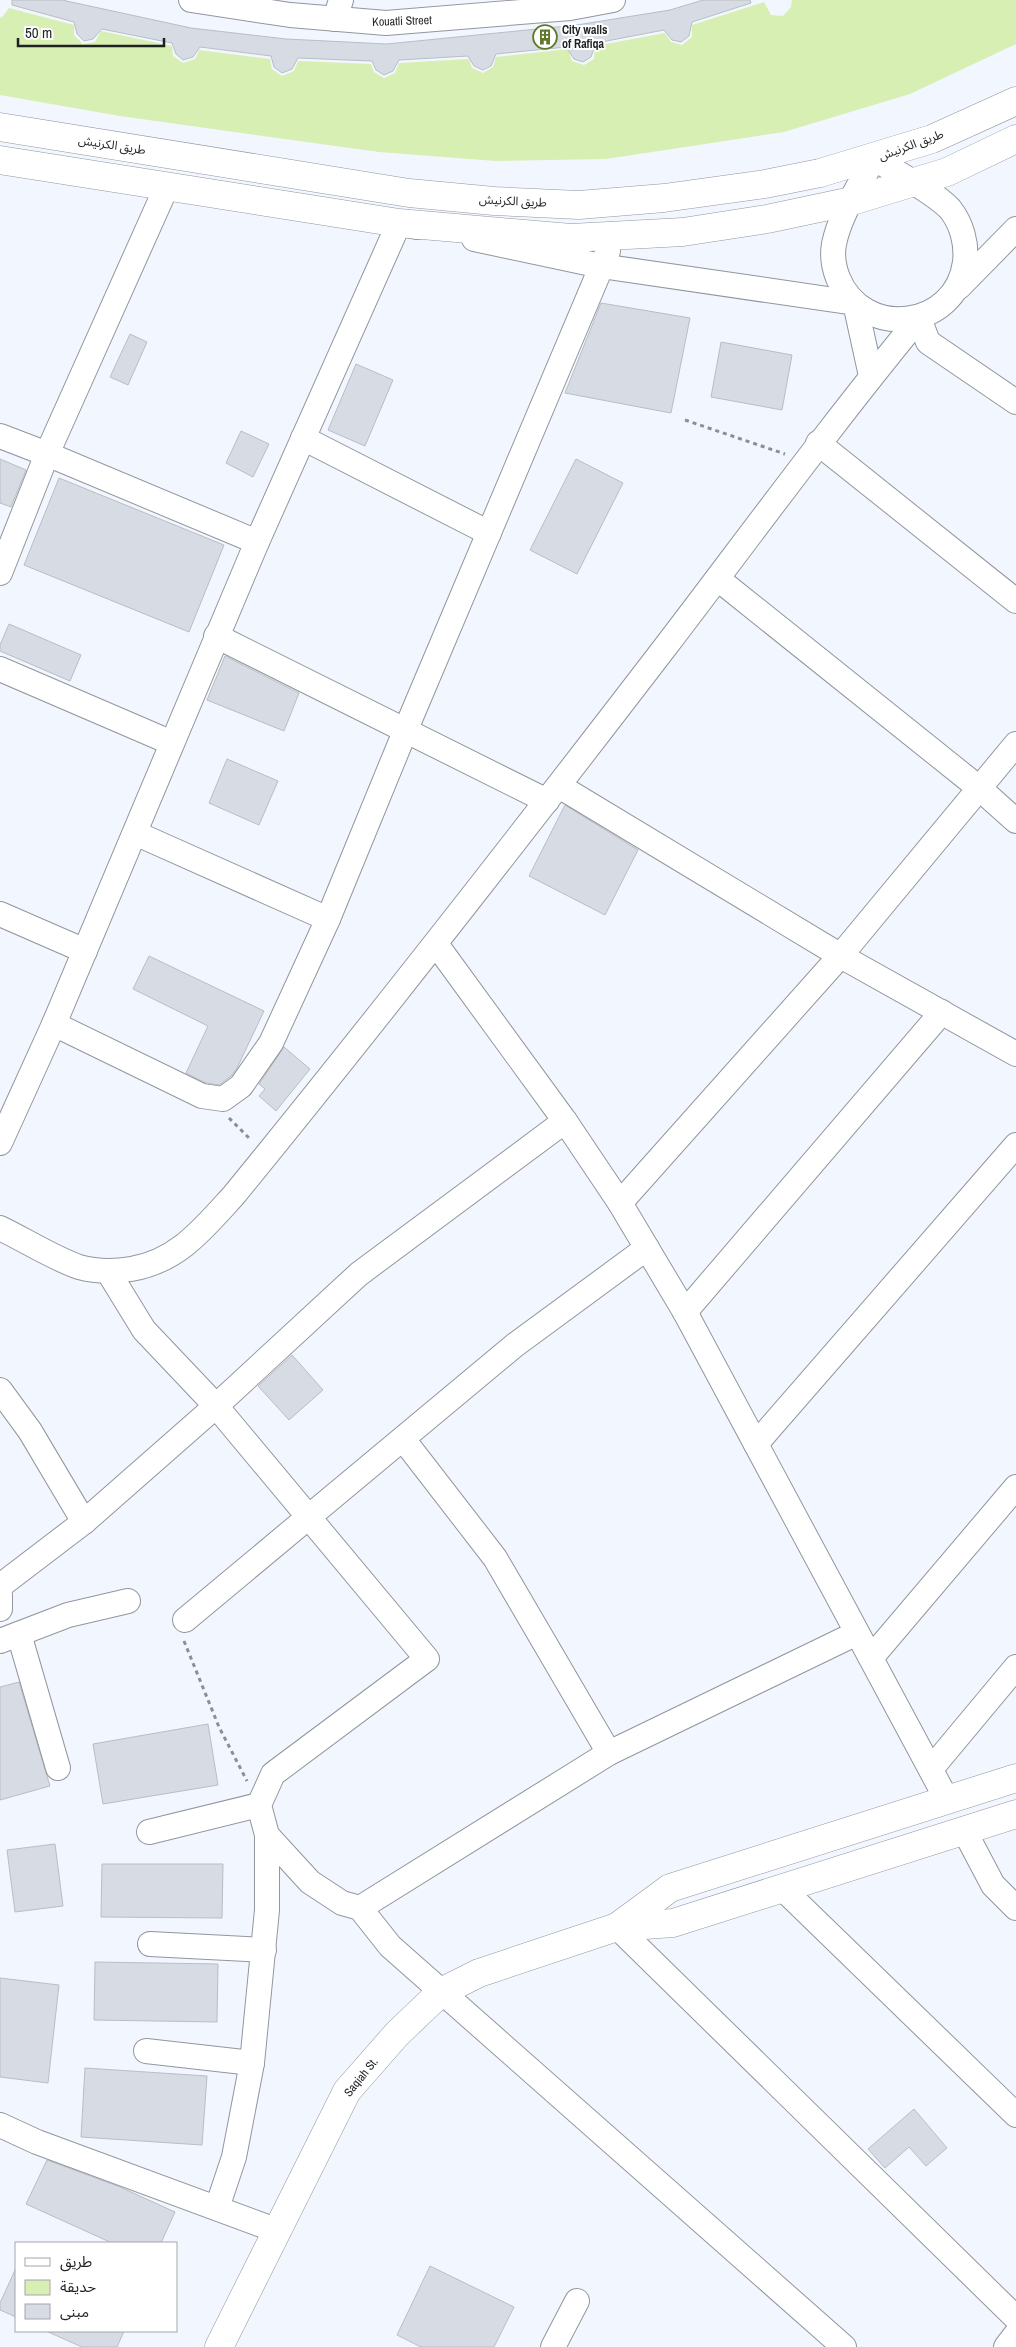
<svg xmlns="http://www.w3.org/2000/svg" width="1016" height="2347" font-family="'Archivo Narrow','Noto Sans Arabic',sans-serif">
  <rect width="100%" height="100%" fill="#f2f6fe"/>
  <!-- green -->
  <path fill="#d7efb2" d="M792,0H1016V44L910,94L784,132L606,159L496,161L379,152L120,116L0,95V18L3,16L9,8L74,25V35L83,44L95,42L101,31L172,46L173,56L183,63L195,59L199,50L270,59L272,69L282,76L294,71L298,61L371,64L374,72L384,78L395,73L399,63L469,59L472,68L483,73L493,67L496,57L568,49L572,61L584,65L594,59L595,46L665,33L671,42L682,45L692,37V25L764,2L771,15L783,16L791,7Z"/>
  <!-- building -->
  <g fill="#d7dbe3" stroke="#b9bdc4">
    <path d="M12,0H62L191,28L286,39L387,44L577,25L670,10L703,0H750L751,3L692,22L689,36L681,42L672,40L664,30L596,43L591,57L583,62L574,59L566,47L496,54L491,66L483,70L474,66L468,56L399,60L393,71L384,75L376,70L372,61L298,58L292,69L282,73L274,67L271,56L200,47L193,57L183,60L176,54L172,43L102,29L93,39L84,41L77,34L74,22L12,5Z"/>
    <path d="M601,303L690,318L671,413L565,393Z"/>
    <path d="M130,334L147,342L128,385L110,377Z"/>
    <path d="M721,342L792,355L782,410L711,397Z"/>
    <path d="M356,364L393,380L365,446L328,430Z"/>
    <path d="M241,431L269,444L253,477L226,463Z"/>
    <path d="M0,459L26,470L11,507L0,503Z"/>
    <path d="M576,459L623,483L577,574L530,550Z"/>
    <path d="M59,478L224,545L189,632L24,565Z"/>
    <path d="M9,624L81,655L70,681L0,651V645Z"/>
    <path d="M225,656L299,693L284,731L207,700Z"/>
    <path d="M227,759L278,781L259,825L209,803Z"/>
    <path d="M565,805L638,850L605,915L529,876Z"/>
    <path d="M149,956L264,1011L237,1068L231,1076L219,1085L206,1083L186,1073L208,1026L133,989Z"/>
    <path d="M284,1047L310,1069L276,1111L259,1096L265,1089L259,1084Z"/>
    <path d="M292,1355L323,1390L289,1420L258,1386Z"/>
    <path d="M19,1682L50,1786L0,1800V1687Z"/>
    <path d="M208,1724L218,1785L103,1804L93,1744Z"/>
    <path d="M55,1844L63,1906L15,1912L7,1850Z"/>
    <path d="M102,1864H223L222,1918L101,1917Z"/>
    <path d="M95,1962L218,1964L217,2022L94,2020Z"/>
    <path d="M0,1978L59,1985L48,2083L0,2077Z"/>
    <path d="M85,2068L207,2076L202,2145L81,2137Z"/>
    <path d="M914,2109L947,2148L926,2166L909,2147L885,2168L868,2149Z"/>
    <path d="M47,2160L120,2187L175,2212L161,2243H112L26,2204Z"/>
    <path d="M430,2266L514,2307L494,2347H421L397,2335Z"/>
    <path d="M16,2268V2317L0,2310V2303Z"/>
    <path d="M46,2331H124L117,2347H82Z"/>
  </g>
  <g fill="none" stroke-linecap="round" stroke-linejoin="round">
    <!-- minor casing -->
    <g stroke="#92969d" stroke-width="26">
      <g id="minor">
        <path d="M191,0L290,15L386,23L570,8L613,0"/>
        <path d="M335,19L341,0"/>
        <path d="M874,158C896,173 933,191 950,209C962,224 967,244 965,262C956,330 863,340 838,278C834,268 832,255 834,244C840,214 860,185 874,158Z"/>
        <path d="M474,239L601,266L855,303L871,376"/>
        <path d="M959,287L1016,229"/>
        <path d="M919,318L928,342L1016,402"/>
        <path d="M0,436L47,454L257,542"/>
        <path d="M303,438L489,533"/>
        <path d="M818,443L1016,601"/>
        <path d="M0,573L47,454L166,188"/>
        <path d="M718,579L979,788L1016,821"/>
        <path d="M216,636L547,801"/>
        <path d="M0,669L172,743"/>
        <path d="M559,786L846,959L1016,1054"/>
        <path d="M135,833L328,919L406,729L608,251"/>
        <path d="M0,914L85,951"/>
        <path d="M436,944L565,1121L620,1203L685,1312L947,1800"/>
        <path d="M54,1024L202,1096L223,1099L241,1086L271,1043L328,919"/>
        <path d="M0,1143L54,1024L257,542L399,223L417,227"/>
        <path d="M620,1203L841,955L1016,744"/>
        <path d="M0,1228C25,1240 53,1258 79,1267C97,1272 113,1272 131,1269C178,1261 203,1229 234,1195C381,1015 524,831 666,646C750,536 831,425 919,318"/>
        <path d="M109,1273L144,1330L216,1406L427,1659L273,1774L259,1805L267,1835L310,1882L342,1903L360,1908L390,1946L844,2347"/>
        <path d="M685,1312L942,1012"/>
        <path d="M0,1390L30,1431L84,1522"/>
        <path d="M403,1439L495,1558L609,1753"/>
        <path d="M756,1444L1016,1145"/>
        <path d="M0,1586L84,1522L216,1406L359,1274L565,1121"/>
        <path d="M0,1595V1609"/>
        <path d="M185,1620L515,1345L647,1248"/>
        <path d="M19,1634L58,1768"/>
        <path d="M0,1641L68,1615L128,1601"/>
        <path d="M871,1658L1016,1487"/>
        <path d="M931,1769L1016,1667"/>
        <path d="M964,1830L993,1885L1016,1908"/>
        <path d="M149,1832L259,1805"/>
        <path d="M782,1888L1016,2115"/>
        <path d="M360,1908L609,1753L857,1633"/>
        <path d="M617,1927L1016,2318"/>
        <path d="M150,1944L264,1950"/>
        <path d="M146,2051L252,2063"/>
        <path d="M0,2125L37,2142L278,2231"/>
        <path d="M217,2208L234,2157L252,2063L267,1910V1835"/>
        <path d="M553,2347L577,2301"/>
        <path d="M1006,2347L1016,2334"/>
      </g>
    </g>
    <!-- major casing -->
    <g stroke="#92969d" stroke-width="29">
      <g id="major">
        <path d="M0,127L409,193L494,201L579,205L664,198L765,184L820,173L932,139L1016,101"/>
        <path d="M0,160L399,223L571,238L683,232L767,219L852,201L947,172L1016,139"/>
        <path d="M617,1927L670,1888L1016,1778"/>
        <path d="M219,2347L347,2091L397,2034L441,1992L479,1973L617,1927L673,1923L1016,1814"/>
      </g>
    </g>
    <!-- path -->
    <g stroke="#8b8e94" stroke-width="3" stroke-dasharray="4 4" stroke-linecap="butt">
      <path d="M685,420L785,454"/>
      <path d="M229,1118L251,1140"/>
      <path d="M184,1641L219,1727L247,1781"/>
    </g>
    <!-- minor -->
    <use href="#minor" stroke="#fff" stroke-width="24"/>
    <!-- major -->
    <use href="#major" stroke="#fff" stroke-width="28"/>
  </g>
  <!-- icons -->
  <defs>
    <g id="building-ring" transform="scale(1.25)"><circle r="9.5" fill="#fff" stroke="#5f782b" stroke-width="1.5"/><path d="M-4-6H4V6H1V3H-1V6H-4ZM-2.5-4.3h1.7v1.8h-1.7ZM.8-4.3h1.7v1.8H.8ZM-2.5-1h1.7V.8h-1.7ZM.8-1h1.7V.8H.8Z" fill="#5f782b"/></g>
  </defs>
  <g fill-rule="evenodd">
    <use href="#building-ring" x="545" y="37"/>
  </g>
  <g text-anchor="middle" stroke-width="4" stroke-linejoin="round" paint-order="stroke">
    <!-- street labels -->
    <g font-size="12" fill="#1f2124" stroke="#fff">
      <text transform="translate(402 21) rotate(-2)" y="4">Kouatli Street</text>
      <text transform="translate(112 145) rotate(9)" y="4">طريق الكرنيش</text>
      <text transform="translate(911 145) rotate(-20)" y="4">طريق الكرنيش</text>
      <text transform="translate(513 201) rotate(3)" y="4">طريق الكرنيش</text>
      <text transform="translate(361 2077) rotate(-51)" y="4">Saqiah St.</text>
    </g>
    <!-- poi labels -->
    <g font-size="12" font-weight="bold" fill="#1f2124" stroke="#fff" text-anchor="start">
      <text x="562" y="34">City walls<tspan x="562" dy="14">of Rafiqa</tspan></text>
    </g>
  </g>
  <!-- legend -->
  <rect x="15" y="2242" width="162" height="90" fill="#ffffff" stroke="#a5a6a7"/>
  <rect x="25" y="2258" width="25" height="8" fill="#ffffff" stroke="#a5a6a7"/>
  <text x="60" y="2267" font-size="15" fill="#1f2124">طريق</text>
  <rect x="25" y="2280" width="25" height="15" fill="#d7efb2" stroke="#a5a6a7"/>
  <text x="60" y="2292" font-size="15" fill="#1f2124">حديقة</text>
  <rect x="25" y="2304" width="25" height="15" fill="#d7dbe3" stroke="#a5a6a7"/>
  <text x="60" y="2317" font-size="15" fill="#1f2124">مبنى</text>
  <!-- scale -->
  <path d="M18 38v8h146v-8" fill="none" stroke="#1f2124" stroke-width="2.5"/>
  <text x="25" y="38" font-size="15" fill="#1f2124" stroke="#ffffff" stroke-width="4" paint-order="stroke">50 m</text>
</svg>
